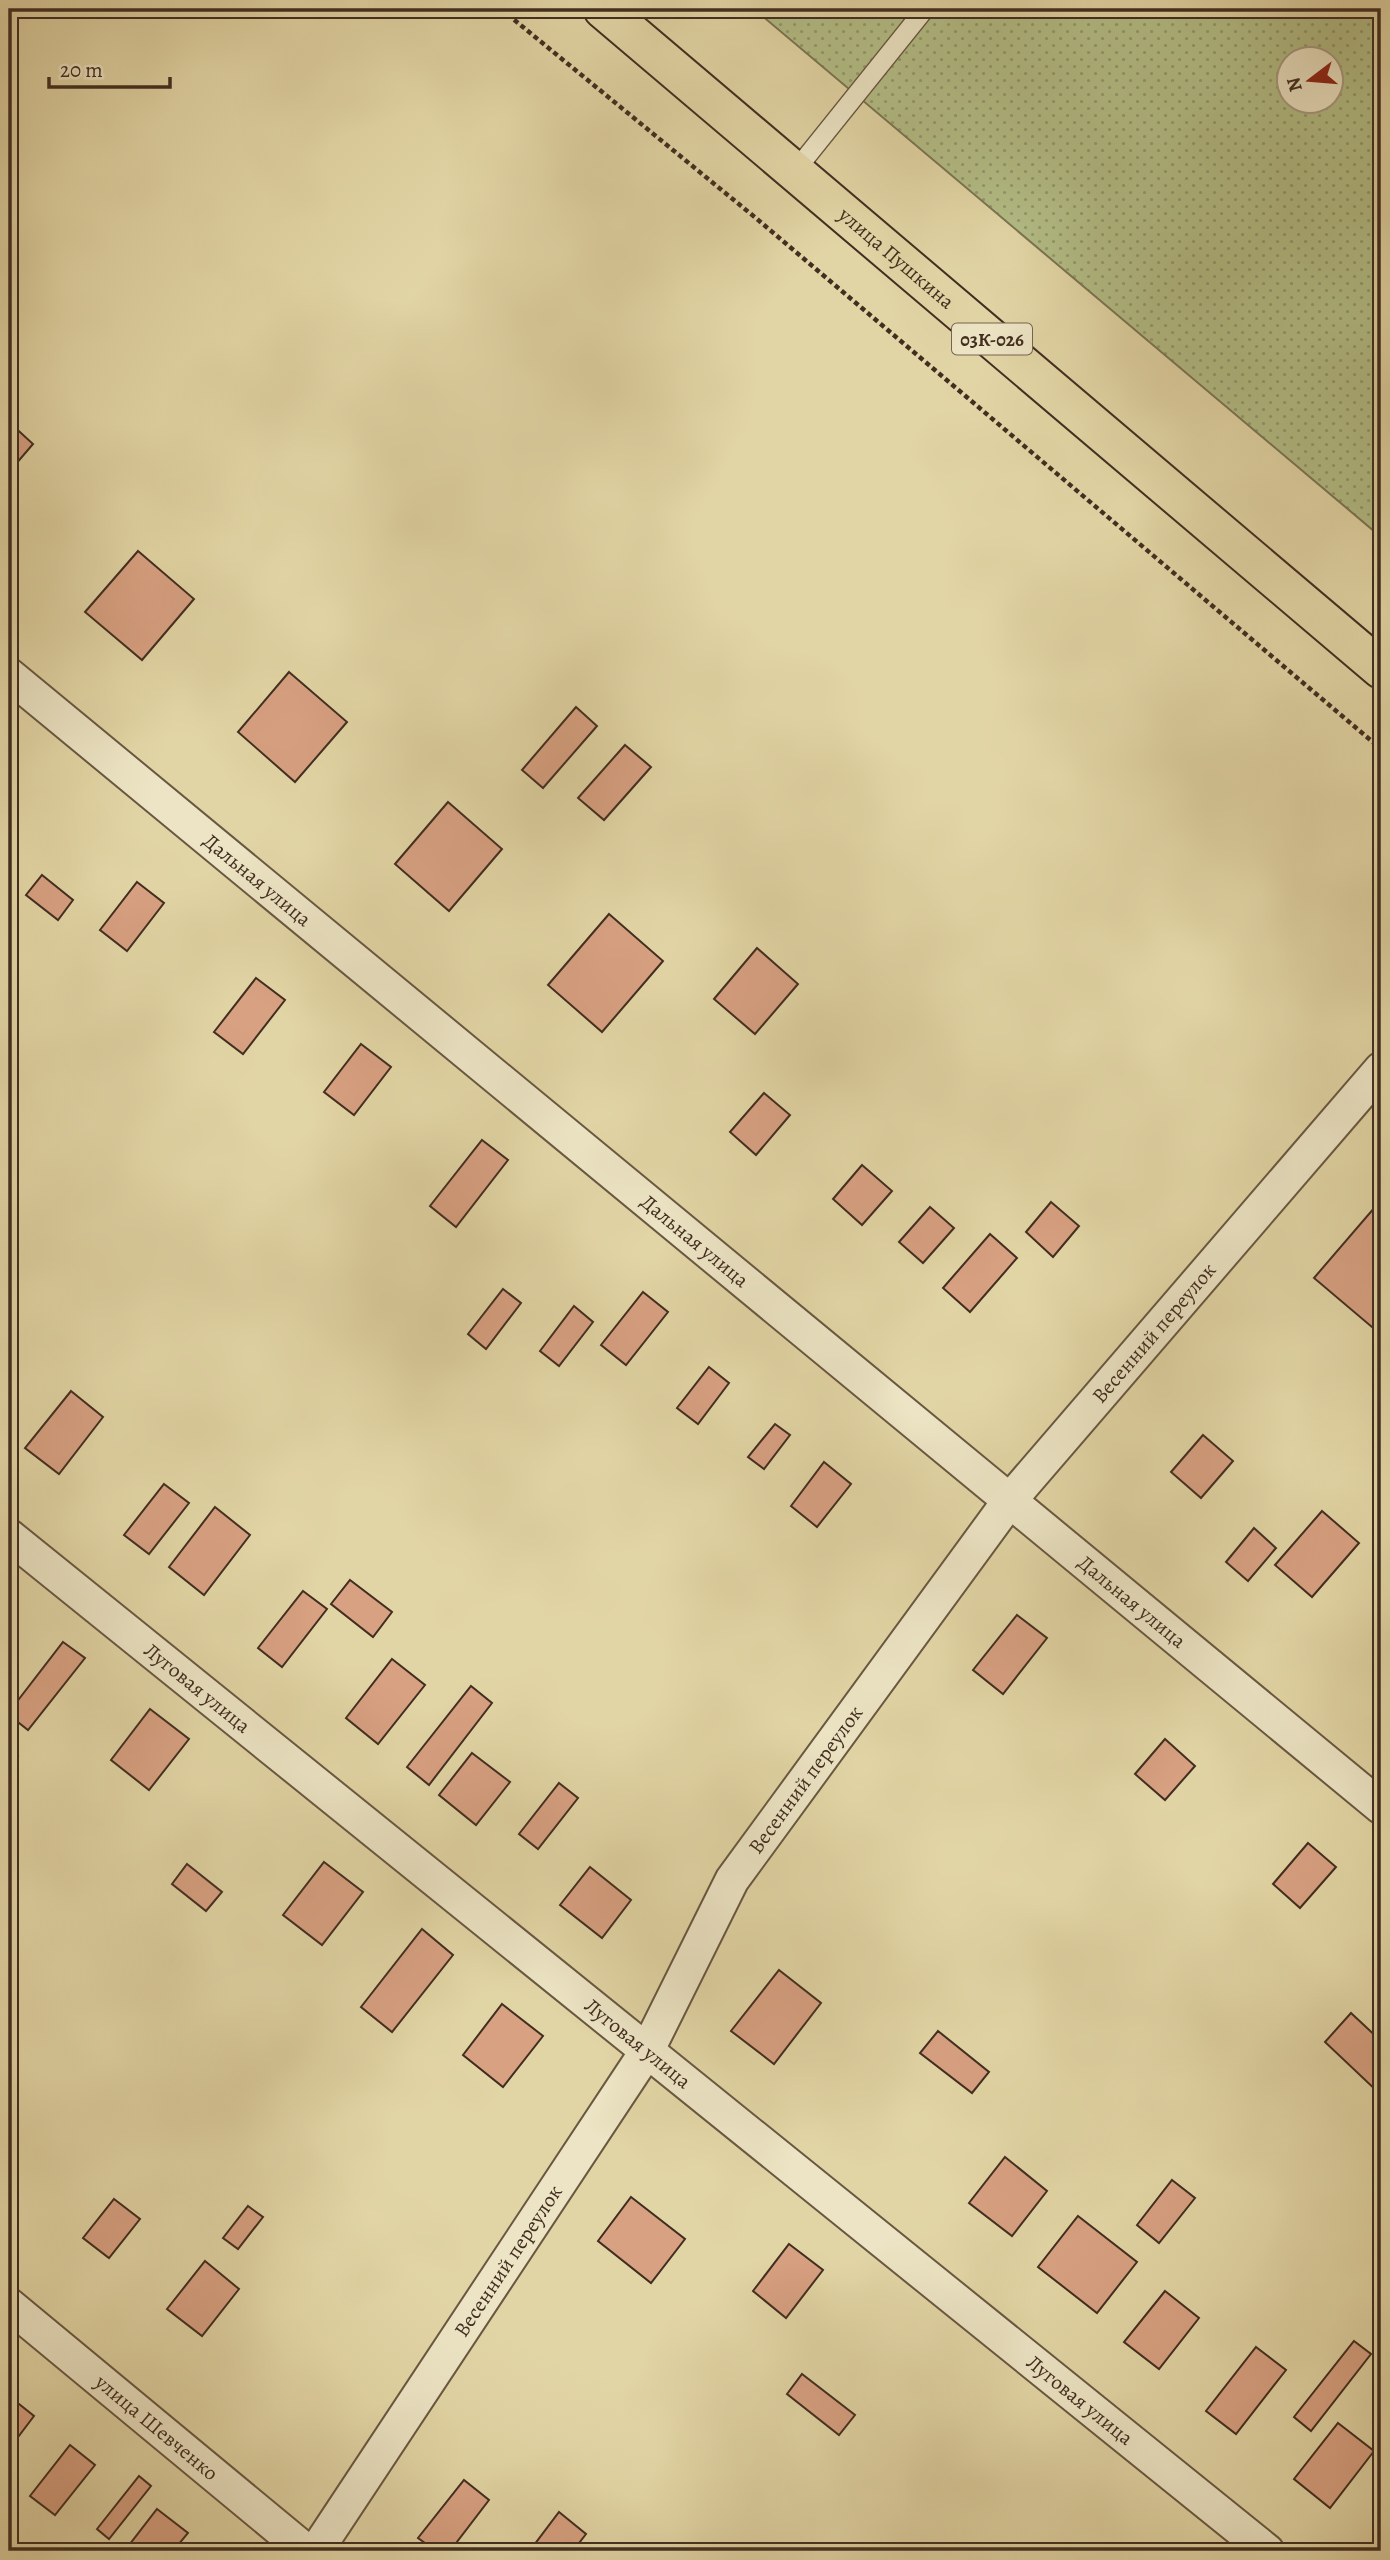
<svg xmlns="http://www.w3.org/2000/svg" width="1390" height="2560" font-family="Alegreya,serif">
  <defs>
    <pattern id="grass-dots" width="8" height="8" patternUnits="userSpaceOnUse" patternTransform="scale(1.75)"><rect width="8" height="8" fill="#b3bd86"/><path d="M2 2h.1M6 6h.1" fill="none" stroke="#939a6d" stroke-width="1.8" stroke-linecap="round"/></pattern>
  </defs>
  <rect width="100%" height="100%" fill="#e2d5a5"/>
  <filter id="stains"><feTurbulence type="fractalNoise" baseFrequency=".00286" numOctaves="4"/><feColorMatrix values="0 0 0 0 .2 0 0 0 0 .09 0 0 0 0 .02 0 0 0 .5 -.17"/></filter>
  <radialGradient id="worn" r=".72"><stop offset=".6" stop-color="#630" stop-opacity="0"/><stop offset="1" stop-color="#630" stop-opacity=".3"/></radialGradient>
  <!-- grass -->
  <path fill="url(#grass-dots)" stroke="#7a7653" stroke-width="2" fill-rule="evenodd" d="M754,9H1381V537ZM1288,60H1330V102H1288Z"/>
  <!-- building -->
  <g fill="#d8a182" stroke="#412e20" stroke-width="2">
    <path d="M9,422L33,444L9,472Z"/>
    <path d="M138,551L194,599L142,660L85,612Z"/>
    <path d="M289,672L347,722L295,782L238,732Z"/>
    <path d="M576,707L597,726L543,788L522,770Z"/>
    <path d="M625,745L651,767L604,820L578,798Z"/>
    <path d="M448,802L502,849L449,911L395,864Z"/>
    <path d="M42,875L73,900L58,920L26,895Z"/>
    <path d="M137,882L164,903L127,951L100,930Z"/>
    <path d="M609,914L663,961L602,1032L548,985Z"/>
    <path d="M757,948L798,984L755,1034L714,999Z"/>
    <path d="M256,978L285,1000L243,1054L214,1032Z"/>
    <path d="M361,1044L391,1067L354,1115L324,1092Z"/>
    <path d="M764,1093L790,1115L756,1155L730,1132Z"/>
    <path d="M482,1140L508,1160L456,1227L430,1206Z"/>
    <path d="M862,1165L892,1191L862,1225L833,1199Z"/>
    <path d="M1381,1200V1331L1379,1333L1314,1278Z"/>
    <path d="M1051,1202L1079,1226L1053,1257L1026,1232Z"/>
    <path d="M930,1207L954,1228L923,1263L899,1242Z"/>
    <path d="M990,1234L1017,1258L970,1312L943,1288Z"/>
    <path d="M503,1289L521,1303L486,1349L468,1334Z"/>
    <path d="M643,1292L668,1312L626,1365L601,1345Z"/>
    <path d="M574,1306L593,1322L559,1366L540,1351Z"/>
    <path d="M709,1367L729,1383L698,1424L677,1408Z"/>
    <path d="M71,1391L103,1417L59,1474L25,1448Z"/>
    <path d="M775,1424L790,1435L764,1469L748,1457Z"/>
    <path d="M1203,1435L1233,1461L1201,1498L1171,1472Z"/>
    <path d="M824,1462L851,1484L817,1527L791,1506Z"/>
    <path d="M164,1484L189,1503L149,1554L124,1535Z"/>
    <path d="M215,1507L250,1535L204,1595L169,1567Z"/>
    <path d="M1322,1511L1359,1543L1312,1597L1275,1565Z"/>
    <path d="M1254,1528L1276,1548L1248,1581L1226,1562Z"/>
    <path d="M350,1580L392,1612L373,1637L331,1604Z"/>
    <path d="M303,1591L327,1609L282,1667L258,1648Z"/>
    <path d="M1017,1615L1047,1638L1003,1694L973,1670Z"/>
    <path d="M63,1642L85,1658L28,1730L9,1715V1712Z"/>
    <path d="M392,1659L425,1685L378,1744L346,1718Z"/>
    <path d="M471,1686L492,1703L429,1785L407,1767Z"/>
    <path d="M150,1709L189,1739L149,1790L111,1760Z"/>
    <path d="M1165,1739L1195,1766L1165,1800L1135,1774Z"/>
    <path d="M9,1749L18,1756L9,1767Z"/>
    <path d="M472,1753L510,1782L476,1825L439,1795Z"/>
    <path d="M559,1783L578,1798L538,1849L519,1834Z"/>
    <path d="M1308,1843L1336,1867L1300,1908L1273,1884Z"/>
    <path d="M324,1862L363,1892L322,1945L283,1915Z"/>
    <path d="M187,1864L222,1892L206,1911L172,1884Z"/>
    <path d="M590,1867L631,1900L602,1938L560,1905Z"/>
    <path d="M422,1929L453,1955L392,2032L361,2007Z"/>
    <path d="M779,1970L821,2003L774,2064L731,2031Z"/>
    <path d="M502,2004L543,2036L503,2087L463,2055Z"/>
    <path d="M1351,2013L1381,2041V2095L1325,2042Z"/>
    <path d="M938,2031L989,2072L972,2093L920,2053Z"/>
    <path d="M9,2119L17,2125L9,2135Z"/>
    <path d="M1005,2157L1047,2191L1012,2236L969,2203Z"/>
    <path d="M1172,2180L1195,2198L1159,2243L1137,2225Z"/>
    <path d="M631,2197L685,2239L651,2283L598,2241Z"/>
    <path d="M114,2199L140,2219L109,2258L83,2238Z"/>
    <path d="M248,2206L263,2217L238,2249L223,2238Z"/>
    <path d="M1078,2216L1137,2262L1097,2313L1038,2267Z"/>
    <path d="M789,2244L823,2270L786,2318L753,2291Z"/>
    <path d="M205,2261L239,2289L202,2336L167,2309Z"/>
    <path d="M1165,2291L1199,2318L1159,2369L1124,2342Z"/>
    <path d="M1354,2341L1371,2354L1311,2431L1294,2417Z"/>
    <path d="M1256,2347L1286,2370L1236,2434L1206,2411Z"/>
    <path d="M802,2374L855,2415L839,2435L787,2394Z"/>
    <path d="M9,2396L34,2416L9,2449Z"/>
    <path d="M1338,2423L1374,2451L1330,2508L1294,2479Z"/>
    <path d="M70,2445L95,2465L55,2515L30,2496Z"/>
    <path d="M139,2476L151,2486L109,2539L97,2529Z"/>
    <path d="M464,2480L489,2500L450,2551H436L418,2538Z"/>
    <path d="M157,2509L188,2533L173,2551H128L126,2549Z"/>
    <path d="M559,2512L586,2534L573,2551H534L531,2549Z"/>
  </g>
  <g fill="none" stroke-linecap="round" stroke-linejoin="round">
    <!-- service casing -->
    <g stroke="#695841" stroke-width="21">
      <path id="service" d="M795,171L925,9"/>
    </g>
    <!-- minor casing -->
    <g stroke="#695841" stroke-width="37">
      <g id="minor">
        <path id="s1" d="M9,675L1381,1807"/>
        <path id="s2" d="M9,1536L1267,2551"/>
        <path id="s3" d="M9,2305L306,2551"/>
        <path id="s4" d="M316,2551L647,2051L732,1880L1010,1500L1381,1069"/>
      </g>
    </g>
    <!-- primary casing -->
    <g stroke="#412e20" stroke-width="42">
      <g id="primary">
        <path id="s5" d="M603,9L1381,669"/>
      </g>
    </g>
    <!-- path -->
    <path stroke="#412e20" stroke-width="4.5" stroke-dasharray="5 3.5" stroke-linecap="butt" d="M501,9L757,219L1381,749"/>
    <!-- service -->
    <use href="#service" stroke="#ece4c4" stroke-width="18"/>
    <!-- minor -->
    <use href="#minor" stroke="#ece4c4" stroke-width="33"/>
    <!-- primary -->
    <use href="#primary" stroke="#e2d5a5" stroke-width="38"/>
  </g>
  <g text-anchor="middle" stroke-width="5" stroke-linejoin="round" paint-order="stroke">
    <!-- shield labels -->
    <rect fill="#ece4c4" stroke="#746551" stroke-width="2" x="952" y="323.5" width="80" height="31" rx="5"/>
    <g font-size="19" font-weight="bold" fill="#412e20">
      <text x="992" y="346">03К-026</text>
    </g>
    <!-- street labels -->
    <g font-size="21" fill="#412e20" stroke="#ece4c4">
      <text dy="7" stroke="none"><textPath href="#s5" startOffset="385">улица Пушкина</textPath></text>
      <text dy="7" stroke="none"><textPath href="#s1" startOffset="322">Дальная улица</textPath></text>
      <text dy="7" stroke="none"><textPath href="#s1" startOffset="889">Дальная улица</textPath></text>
      <text dy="7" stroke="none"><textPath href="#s4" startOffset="1482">Весенний переулок</textPath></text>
      <text dy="7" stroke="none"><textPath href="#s1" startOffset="1456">Дальная улица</textPath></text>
      <text dy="7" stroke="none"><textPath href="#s2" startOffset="242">Луговая улица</textPath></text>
      <text dy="7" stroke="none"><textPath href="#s4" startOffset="915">Весенний переулок</textPath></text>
      <text dy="7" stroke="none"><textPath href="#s2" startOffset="808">Луговая улица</textPath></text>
      <text dy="7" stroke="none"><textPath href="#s4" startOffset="348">Весенний переулок</textPath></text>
      <text dy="7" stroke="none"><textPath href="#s2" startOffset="1376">Луговая улица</textPath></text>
      <text dy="7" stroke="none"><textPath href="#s3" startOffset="192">улица Шевченко</textPath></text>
    </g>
  </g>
  <!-- margin -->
  <rect width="1390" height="2560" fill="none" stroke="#e2d5a5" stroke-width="35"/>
  <rect x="10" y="10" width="1369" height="2539" fill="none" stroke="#412e20" stroke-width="3.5"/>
  <rect x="18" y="18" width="1355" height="2525" fill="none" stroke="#412e20" stroke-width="2"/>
  <!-- north arrow -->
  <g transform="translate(1310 80) rotate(254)"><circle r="33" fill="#ece4c4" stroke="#a89b82" stroke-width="2"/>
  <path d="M0-5L12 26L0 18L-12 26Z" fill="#8f2418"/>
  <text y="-10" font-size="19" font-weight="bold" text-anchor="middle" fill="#412e20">N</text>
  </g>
  <!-- scale -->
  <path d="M49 77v10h121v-10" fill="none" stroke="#412e20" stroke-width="3.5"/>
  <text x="60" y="77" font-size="21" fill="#412e20" stroke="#ece4c4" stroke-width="5" paint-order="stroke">20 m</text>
  <rect width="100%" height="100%" filter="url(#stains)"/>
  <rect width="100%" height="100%" fill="url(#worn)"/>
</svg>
